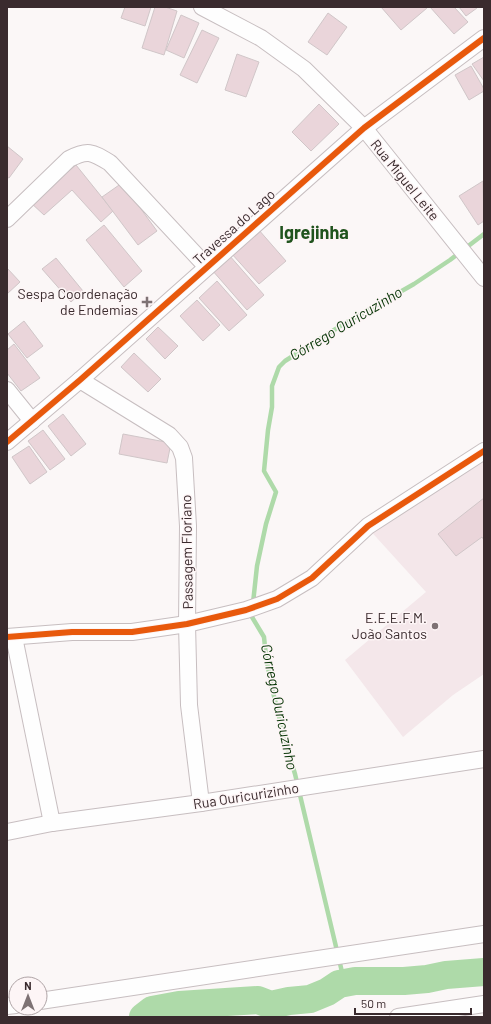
<svg xmlns="http://www.w3.org/2000/svg" width="491" height="1024" font-family="Barlow,sans-serif">
  <rect width="100%" height="100%" fill="#fbf7f7"/>
  <!-- built -->
  <path fill="#f4e7ea" d="M484,452V674L453,695L403,737L345,660L426,592L367,527Z"/>
  <g fill="none" stroke-linecap="round" stroke-linejoin="round">
    <!-- stream -->
    <g stroke="#aedaa9" stroke-width="4.5">
      <path d="M253,603L257,566L266,524L276,492L264,471L268,430L272,407V386L279,367L285,361L342,325L414,284L450,260L484,234"/>
      <path d="M253,611L252,617L264,637L266,657L272,688L284,737L295,774L342,972L339,984"/>
    </g>
    <!-- river -->
    <path stroke="#aedaa9" stroke-width="28" d="M143,1017L152,1010L179,1005L258,1000L271,1005L289,1001L310,999L327,992L339,984L355,981H404L427,979L446,975L484,972"/>
  </g>
  <!-- building -->
  <g fill="#ead5da" stroke="#d0c6c8">
    <path d="M125,7H151L145,26L121,18Z"/>
    <path d="M155,7H165L177,11L164,55L142,48Z"/>
    <path d="M381,7H426L427,8L401,30Z"/>
    <path d="M430,7H454L468,22L454,34Z"/>
    <path d="M459,7H476L477,8L466,16Z"/>
    <path d="M328,13L347,27L327,55L308,42Z"/>
    <path d="M181,15L199,23L184,58L166,50Z"/>
    <path d="M202,30L219,38L197,83L180,75Z"/>
    <path d="M237,54L259,62L246,97L225,90Z"/>
    <path d="M484,57V81L472,64Z"/>
    <path d="M471,66L484,89V91L469,100L455,75Z"/>
    <path d="M319,104L339,124L311,151L292,132Z"/>
    <path d="M7,146L23,159L9,178L7,177Z"/>
    <path d="M76,165L113,211L101,222L72,190L44,215L30,202Z"/>
    <path d="M483,181L484,221L478,225L459,196Z"/>
    <path d="M122,183L157,231L138,245L102,197Z"/>
    <path d="M104,225L142,271L124,287L86,240Z"/>
    <path d="M258,229L286,261L259,284L231,253Z"/>
    <path d="M229,255L264,295L247,310L212,270Z"/>
    <path d="M56,258L83,291L71,302L42,269Z"/>
    <path d="M7,268L20,282L7,294Z"/>
    <path d="M217,281L247,315L229,331L199,298Z"/>
    <path d="M197,300L220,325L203,341L180,316Z"/>
    <path d="M24,321L43,346L27,358L8,334Z"/>
    <path d="M158,327L178,346L165,359L146,339Z"/>
    <path d="M14,344L40,378L21,391L7,373V350Z"/>
    <path d="M134,353L161,379L148,392L121,367Z"/>
    <path d="M63,414L86,444L71,456L48,426Z"/>
    <path d="M43,430L65,459L50,470L28,441Z"/>
    <path d="M123,434L171,443L167,463L119,454Z"/>
    <path d="M29,446L47,472L30,484L12,457Z"/>
    <path d="M484,498V540L482,537L456,556L438,534Z"/>
  </g>
  <g fill="none" stroke-linecap="round" stroke-linejoin="round">
    <!-- minor casing -->
    <g stroke="#c7bec0" stroke-width="18">
      <g id="minor">
        <path d="M202,7L261,38L304,69L364,128L484,278"/>
        <path d="M7,219L69,159C88,149 92,152 110,163L207,267"/>
        <path d="M80,380L169,435L180,447L184,458L188,526L187,624L189,705L201,803"/>
        <path d="M7,390L32,421"/>
        <path d="M7,442L80,380L364,128L484,38"/>
        <path d="M7,637L72,632H132L187,624L246,610L277,599L312,578L368,526L484,451"/>
        <path d="M14,637L52,823"/>
        <path d="M7,832L52,823L201,803L484,759"/>
        <path d="M40,1001L484,934"/>
        <path d="M7,1006L16,1005"/>
        <path d="M398,1017L484,1004"/>
      </g>
    </g>
    <!-- minor -->
    <use href="#minor" stroke="#fefefe" stroke-width="16"/>
    <!-- cycleway casing -->
    <g stroke="#fdf5f6" stroke-width="8">
      <g id="cycleway">
        <path d="M7,442L80,380L364,128L484,38"/>
        <path d="M7,637L72,632H132L187,624L246,610L277,599L312,578L368,526L484,451"/>
      </g>
    </g>
    <!-- cycleway -->
    <use href="#cycleway" stroke="#e8590c" stroke-width="6"/>
  </g>
  <!-- markers -->
  <g fill="#7e7274" stroke="#fdf5f6" stroke-width="1.5">
    <path d="M145 296h4v4h4v4h-4v4h-4v-4h-4v-4h4z"/>
    <circle cx="435" cy="626" r="4"/>
  </g>
  <g text-anchor="middle" stroke-width="3" stroke-linejoin="round" paint-order="stroke">
    <!-- street labels -->
    <g font-size="14" fill="#3a2b2e" stroke="#fdf5f6">
      <text transform="translate(405 180) rotate(51)" y="5">Rua Miguel Leite</text>
      <text transform="translate(234 227) rotate(-42)" y="5">Travessa do Lago</text>
      <text transform="translate(187 552) rotate(-91)" y="5">Passagem Floriano</text>
      <text transform="translate(246 796) rotate(-9)" y="5">Rua Ouricurizinho</text>
    </g>
    <!-- poi labels -->
    <g font-size="14" fill="#3a2b2e" stroke="#fdf5f6" text-anchor="end">
      <text x="138" y="299">Sespa Coordenação<tspan x="138" dy="16">de Endemias</tspan></text>
      <text x="427" y="623">E.E.E.F.M.<tspan x="427" dy="16">João Santos</tspan></text>
    </g>
    <!-- water labels -->
    <g font-size="15" font-style="italic" fill="#083607" stroke="#fdf5f6">
      <text transform="translate(346 324) rotate(-31)" y="5">Córrego Ouricuzinho</text>
      <text transform="translate(279 707) rotate(78)" y="5">Córrego Ouricuzinho</text>
    </g>
    <!-- district labels -->
    <g font-size="18" font-weight="bold" fill="#1f531d" stroke="#fdf5f6">
      <text x="314" y="239">Igrejinha</text>
    </g>
  </g>
  <!-- border -->
  <rect width="491" height="1024" fill="none" stroke="#3a2b2e" stroke-width="16"/>
  <!-- north arrow -->
  <g transform="translate(28 996)"><circle r="19" fill="#fdf5f6" stroke="#afa4a6"/>
  <path d="M0-3L7 15L0 10L-7 15Z" fill="#7e7274"/>
  <text y="-6" font-size="11" font-weight="bold" text-anchor="middle" fill="#3a2b2e">N</text>
  </g>
  <!-- scale -->
  <path d="M355 1008v6h116v-6" fill="none" stroke="#3a2b2e" stroke-width="2"/>
  <text x="361" y="1008" font-size="12" fill="#3a2b2e" stroke="#fdf5f6" stroke-width="3" paint-order="stroke">50 m</text>
</svg>
